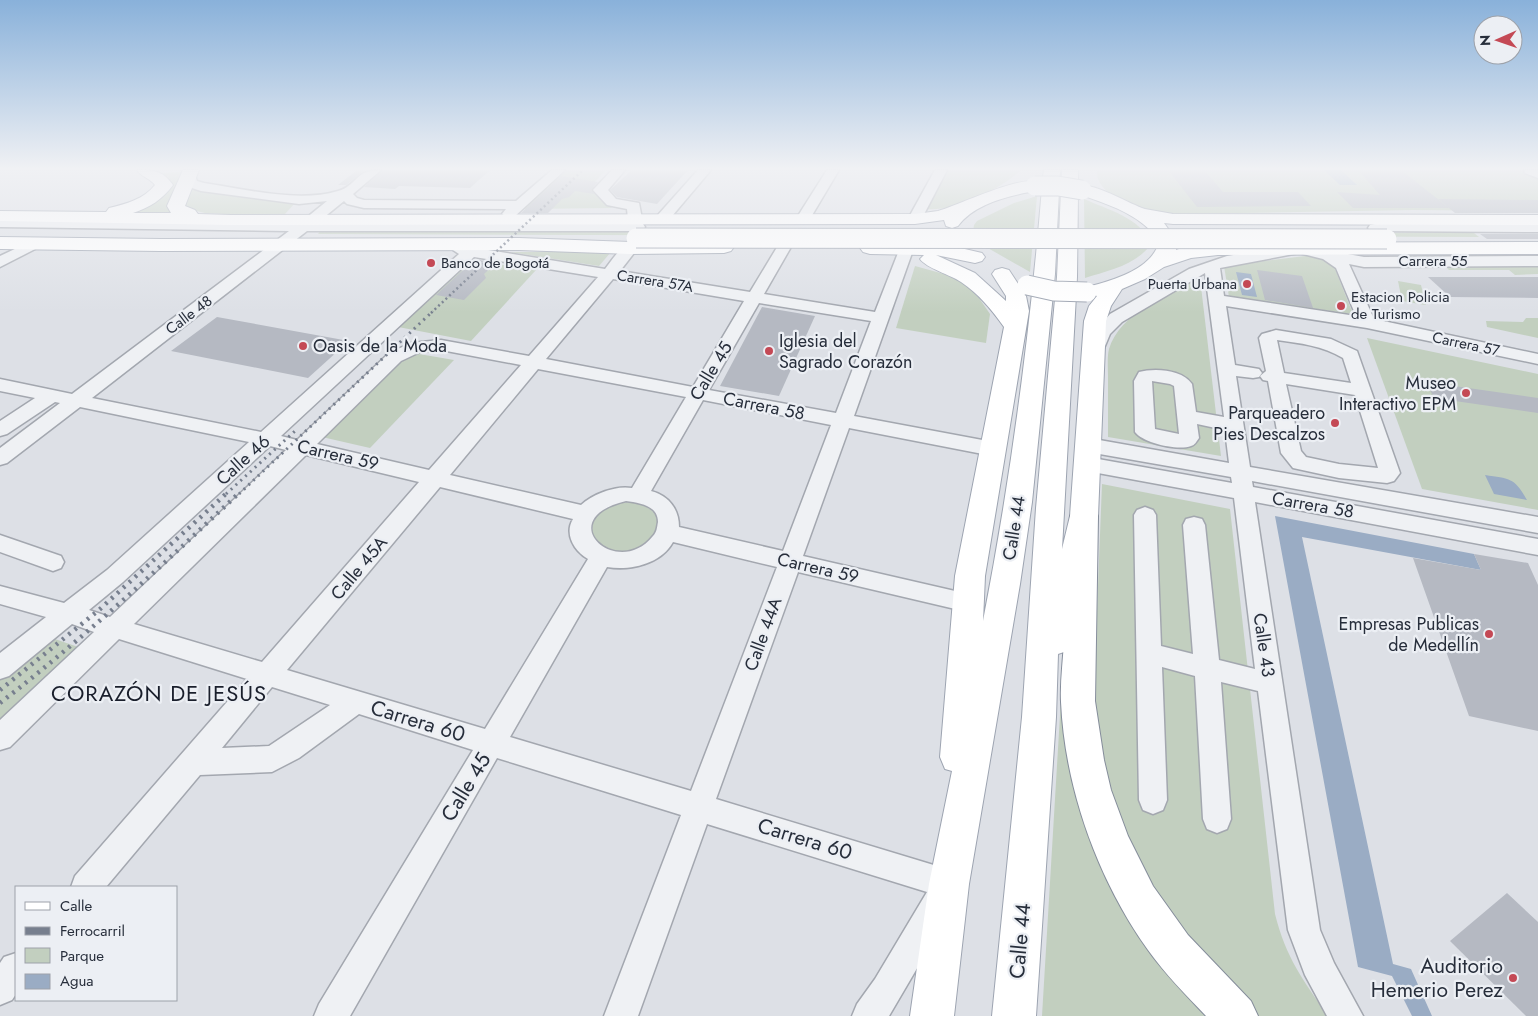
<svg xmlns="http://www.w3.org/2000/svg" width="1538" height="1016" font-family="Jost,sans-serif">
  <rect width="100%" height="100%" fill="#dde0e6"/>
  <!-- green -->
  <g fill="#c2cfbf">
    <path d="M564,170H606L592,185L612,208L521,209Z"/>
    <path d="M948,170H1021C1001,189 954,212 926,209Z"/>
    <path d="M1097,170H1521L1538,179V211L1414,210L1177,214C1153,212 1095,201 1097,170Z"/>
    <path d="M181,172L169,202L172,213H122L169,182L168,178L159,173Z"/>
    <path d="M190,188L202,191L296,202L285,214H224L205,213L188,209L185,205Z"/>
    <path d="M1037,196L1030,272L986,247L973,232L974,225L977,221L1014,203Z"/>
    <path d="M1084,199C1106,209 1142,218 1151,244C1137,265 1107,271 1085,278Z"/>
    <path d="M321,230L637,231L926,236L318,234Z"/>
    <path d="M1189,232L1474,233L1479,237L1192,236Z"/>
    <path d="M510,252H611L599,266Z"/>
    <path d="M1305,256H1318L1333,264L1353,314L1229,297L1224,266Z"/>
    <path d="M465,259L536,270L471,341L393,326Z"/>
    <path d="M915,266L944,274L965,284L979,298L990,314L986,343L896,328Z"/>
    <path d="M1538,266V274L1515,275L1509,270H1449L1446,267Z"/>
    <path d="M1200,278L1221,456L1108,437C1108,417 1108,396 1108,376C1108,367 1107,357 1109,349C1119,315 1169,290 1200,278Z"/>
    <path d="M1398,281L1421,285L1426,305L1402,301Z"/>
    <path d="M1526,318H1538V338L1487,327L1486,321L1523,322Z"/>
    <path d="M1367,338L1538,374V510L1422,489Z"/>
    <path d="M419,354L454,360L370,448L322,437L401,358L410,355Z"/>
    <path d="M1102,484L1230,509L1275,914C1286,958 1303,980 1328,1016H1256L1173,927L1129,851L1102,771L1093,713Z"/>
    <path d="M630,502C691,512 639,570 602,546C585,535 592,515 608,507C615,503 623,503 630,502Z"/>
    <path d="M52,638L81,648L0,725V678Z"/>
    <path d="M1062,682L1088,826L1216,1016H1042Z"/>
  </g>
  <!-- water -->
  <g fill="#9aacc4">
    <path d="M1324,170H1341L1357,185H1340Z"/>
    <path d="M1236,272L1251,274L1257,297L1242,295Z"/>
    <path d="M1485,475C1510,479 1514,477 1527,500L1494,494Z"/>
    <path d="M1275,516L1474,554L1481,570L1302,537L1393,964L1411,969L1432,1016H1412L1392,976L1358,967Z"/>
  </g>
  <!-- building -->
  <g fill="#b5b9c2">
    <path d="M357,170H369L360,174L346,185H338Z"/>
    <path d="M383,170H490L470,188L399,186L395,189L364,187Z"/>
    <path d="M632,170H688L657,204L617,197L610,190Z"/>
    <path d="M1168,170H1204L1223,192H1298L1311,206L1197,207Z"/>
    <path d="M1358,170H1401L1449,208H1353L1337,192L1380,195Z"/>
    <path d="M561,176L598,182L591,190L594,194L575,191L569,197L562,199L548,213H521Z"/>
    <path d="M1438,199L1538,200V213H1455Z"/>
    <path d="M1480,234H1538V239H1487Z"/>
    <path d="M475,259L496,263L484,274L486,278L464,300L436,295Z"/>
    <path d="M1257,270L1302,276L1313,308L1265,300Z"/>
    <path d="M1428,277H1538V298L1450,297Z"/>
    <path d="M762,307L815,316L779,396L720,386Z"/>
    <path d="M217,317L349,341L308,378L171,351Z"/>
    <path d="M1426,382L1538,398V413L1434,398Z"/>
    <path d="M1474,554L1528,563L1538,585V731L1469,716L1413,558L1481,570Z"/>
    <path d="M1507,893L1538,922V1016H1526L1450,941Z"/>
  </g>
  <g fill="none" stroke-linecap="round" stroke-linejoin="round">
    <!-- minor casing -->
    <g stroke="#a3a7af" stroke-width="3">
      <g id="minor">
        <path d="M183,170H193L197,181L204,183C245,189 298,203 338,191C357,186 354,170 381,170L353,194L357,198L364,200L516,201L552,170H565L514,217L509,218L502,214L506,209L364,208L347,204L344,201L317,223H633L628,219L627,209L607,205L593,190L612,170H625L608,190L616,199L639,203L642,219L637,223L643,224L645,227L643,230L638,231H307L92,398L261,432L459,254L453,250L455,247H467L474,241H484L486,244L482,249L605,269C613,259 623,241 636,245L638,248L620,271L750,292L779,244H789L791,247L764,294L875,312L898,253L900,250H910L912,253L854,416L993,442L1000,444L1003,449L1000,454L993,456L849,428L803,556L968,594L976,596L980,603L976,610L968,612L798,572L716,799L960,873L964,884L960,895L889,1016H852L857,1004L875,979L927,892L707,824L638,1016H604L681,815L497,758L350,1016H314L319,1004L473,750L359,714L299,758L272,772L200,775L106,887H71L75,876L247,679L119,639L10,747L0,750V720L94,632L72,624L9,676L0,679V653L46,617L0,604V586L64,603L107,570L249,442L80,407L7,463L0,465V448L60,403L55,402L7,434L0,436V421L35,398L0,391V379L72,394L289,231L0,227V219L300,223L327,201L299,204L201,191L186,186L182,173ZM474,257L598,277L529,356L441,340L411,343L389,353L297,440L281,436ZM613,279L744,301L693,387L546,359ZM759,303L871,321L836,413L709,390ZM441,350L521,365L429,470L317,444L401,361L420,352ZM538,369L686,397L632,488C616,485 593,494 581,505L450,475ZM703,400L831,425L783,551L679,527C679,509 669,496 651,491ZM270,446L286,450L110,617L89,610L123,582ZM306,455L419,482L262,662L134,624ZM440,487L573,519C564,534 574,551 588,559L485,729L287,670ZM626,501C639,503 658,505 658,522C657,527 657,532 653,536C617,581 550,519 626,501ZM673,542L777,567L691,791L510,737L607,567C630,571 661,564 673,542ZM272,687L330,705L269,746L222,748Z"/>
        <path d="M698,170H711L667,222H657L655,219L657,216Z"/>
        <path d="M827,170H839L808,222H798L796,219Z"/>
        <path d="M935,170H947L920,222H910L908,219Z"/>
        <path d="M1524,170H1538V178L1525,173Z"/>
        <path d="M1375,224H1538V232L1370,231L1368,228L1370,225Z"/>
        <path d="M36,239L41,240L43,243L41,246L0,267V256Z"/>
        <path d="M1299,245L1364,257L1538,256V266L1364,267L1349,264L1374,319L1538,354V364L1367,328L1226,306L1235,365L1259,369L1262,373L1259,377L1253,378L1236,376L1250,467L1538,517V533L1252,481L1253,487L1538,539V555L1255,502L1320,930L1334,963L1363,1016H1327L1305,975L1288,930L1258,691L1221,682L1231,819L1227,829L1217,833L1207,829L1203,819L1195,676L1162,667L1167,800L1163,810L1153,814L1143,810L1139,800L1134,515L1137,510L1145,507L1153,510L1156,515L1161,646L1193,654L1183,525L1186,519L1194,517L1202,519L1205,525L1219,660L1255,669L1234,498L1087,471L1080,469L1077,464L1080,459L1087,457L1232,483L1231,477L1088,452L1081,450L1078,445L1081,440L1088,438L1229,463L1225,430L1197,424L1199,438C1196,442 1195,445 1191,446C1178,451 1143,443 1135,432L1134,381L1139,372C1154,368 1182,369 1192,384L1196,412L1224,417L1205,273L1122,322L1110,334L1100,358L1094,359L1088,358L1085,354L1094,333L1110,314L1189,269L1227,256ZM1299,253L1323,259L1336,268L1356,316L1224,296L1220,268ZM1152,381L1170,384L1174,386L1179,434L1155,429Z"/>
        <path d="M1276,330L1331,339L1357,351L1400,473L1394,481L1387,483L1339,478L1293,468L1281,453L1268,381L1263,380L1260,376L1266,371L1259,338L1262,334ZM1277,340C1300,343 1323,346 1343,358L1351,383L1284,373ZM1286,384L1355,395L1378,468L1339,464L1306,457L1301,451Z"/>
        <path d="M0,535L61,556L64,562L61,568L53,571L0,552Z"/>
        <path d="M16,953V994L12,1000L0,1005V963L4,957Z"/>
      </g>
    </g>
    <!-- major casing -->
    <g stroke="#9da4b1" stroke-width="2">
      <g id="major">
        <path d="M137,170C154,170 162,170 173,185C162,200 150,207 133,213H171L167,206L183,170H199L185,206L195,210L198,214L231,215L915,214C923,213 931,212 938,211C958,206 1027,171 1042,184L1044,170H1060L1055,274L1032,502L1020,584L969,884L954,1016H910L929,884L952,771L945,769L940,757L955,576L1004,327C992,310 979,294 961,282C951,275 926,268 920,259L924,255L870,254L863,252L860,248L863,244L870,242L939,243L982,253L985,257L982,261L975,263L936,255L975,273L1006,301V296L992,274L995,270L1002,268L1009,270L1026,296L1029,311L985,576L983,621C1011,478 1030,333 1042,188C1036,192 1027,192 1020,194C998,199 972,207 958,226L952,228L946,226L944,220L915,224L231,225L0,221V211L106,212L109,208C126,204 144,199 155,185C150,178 141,177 137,170Z"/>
        <path d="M1062,170H1078V186C1094,182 1129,204 1145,209C1154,211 1164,212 1173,214L1538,215V225L1173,224L1164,223L1177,241L1176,250L1188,246L1218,243L1538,242V254L1218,255L1191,258L1164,267L1145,279L1122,289L1111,306L1106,321L1098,516L1072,642L1067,651L1058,654L1056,717L1036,1016H992L1022,717L1036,508L1057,277ZM1078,194C1107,204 1141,214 1159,241C1154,268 1114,280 1091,286L1088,290L1091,294L1097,296L1089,306L1084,321L1070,516L1062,549L1077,277Z"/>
        <path d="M0,237L161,239L519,238L631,242L724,241L731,243L734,247L731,251L724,253L631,254L519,250L161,251L0,249Z"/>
      </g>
    </g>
    <!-- highway casing -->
    <g stroke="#858d9b" stroke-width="2">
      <path id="highway" d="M1084,506L1094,509L1098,516L1095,701L1104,760L1111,790L1128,836L1153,886L1188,935L1251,1001L1258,1016H1206C1186,995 1165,974 1148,950C1098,880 1065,789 1061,702C1060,682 1063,661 1064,641C1066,600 1068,558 1070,516L1074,509Z"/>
    </g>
    <!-- minor -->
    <use href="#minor" fill="#eff1f4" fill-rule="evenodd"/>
    <!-- major -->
    <use href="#major" fill="#fff" fill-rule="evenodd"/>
    <!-- highway -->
    <use href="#highway" fill="#fff" fill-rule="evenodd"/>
    <!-- rail-far2 -->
    <path stroke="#777f8e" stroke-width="2.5" stroke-dasharray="2 3" stroke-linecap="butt" d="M431,313L583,170"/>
    <!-- rail-far1 -->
    <g stroke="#777f8e" stroke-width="3" stroke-dasharray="2 4.5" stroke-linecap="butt">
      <path d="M226,494L295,431"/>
      <path d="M239,494L433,311"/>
    </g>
    <!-- rail -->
    <g stroke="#777f8e" stroke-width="4.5" stroke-dasharray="2.5 5.5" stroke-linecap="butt">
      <path d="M0,690L99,610L228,492"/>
      <path d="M0,703C84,638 163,565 240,492"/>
    </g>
    <!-- major-bridge casing -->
    <g stroke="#9da4b1" stroke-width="21" stroke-linecap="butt">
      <g id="major-bridge">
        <path d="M1035,186H1058L1082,190"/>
        <path d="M636,238L1387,239"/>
        <path d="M1027,285L1054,291L1087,292"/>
      </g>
    </g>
    <!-- major-bridge -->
    <use href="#major-bridge" stroke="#fff" stroke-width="19"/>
  </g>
  <!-- sky -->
  <linearGradient id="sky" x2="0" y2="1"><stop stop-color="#89b1da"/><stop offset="0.54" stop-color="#f0f1f4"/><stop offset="1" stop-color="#f0f1f4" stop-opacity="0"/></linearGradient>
  <rect width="1538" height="312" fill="url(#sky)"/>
  <!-- markers -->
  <g fill="#c44955" stroke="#eceff4" stroke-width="2">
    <circle cx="431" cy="263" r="5"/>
    <circle cx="1247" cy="284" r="5"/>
    <circle cx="1341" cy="306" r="5"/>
    <circle cx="303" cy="346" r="5"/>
    <circle cx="769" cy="351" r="5"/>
    <circle cx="1466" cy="393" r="5"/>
    <circle cx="1335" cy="423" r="5"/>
    <circle cx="1489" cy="634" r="5"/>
    <circle cx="1513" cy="978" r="5"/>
  </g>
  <g text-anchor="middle" stroke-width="4.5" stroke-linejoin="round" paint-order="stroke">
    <!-- far-street labels -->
    <g font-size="15" fill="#272e3b" stroke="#eceff4">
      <text x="1433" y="266">Carrera 55</text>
      <text transform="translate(655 281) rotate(9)" y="5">Carrera 57A</text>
      <text transform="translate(189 315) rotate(-37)" y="5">Calle 48</text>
      <text transform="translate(1466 344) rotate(12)" y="5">Carrera 57</text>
    </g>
    <!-- far-poi labels -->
    <g font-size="15" fill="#272e3b" stroke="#eceff4" text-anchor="start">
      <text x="441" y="268">Banco de Bogotá</text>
      <text x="1237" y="289" text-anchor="end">Puerta Urbana</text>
      <text x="1351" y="302">Estacion Policia<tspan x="1351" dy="17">de Turismo</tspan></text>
    </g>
    <!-- poi labels -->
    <g font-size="18" fill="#272e3b" stroke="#eceff4" text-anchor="end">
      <text x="779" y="347" text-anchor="start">Iglesia del<tspan x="779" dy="21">Sagrado Corazón</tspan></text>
      <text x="313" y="352" text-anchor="start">Oasis de la Moda</text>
      <text x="1456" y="389">Museo<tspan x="1456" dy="21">Interactivo EPM</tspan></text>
      <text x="1325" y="419">Parqueadero<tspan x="1325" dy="21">Pies Descalzos</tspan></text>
      <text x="1479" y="630">Empresas Publicas<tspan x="1479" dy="21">de Medellín</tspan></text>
    </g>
    <!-- street labels -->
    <g font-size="18" fill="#272e3b" stroke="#eceff4">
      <text transform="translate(711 371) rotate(-59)" y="6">Calle 45</text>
      <text transform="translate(764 406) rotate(11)" y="6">Carrera 58</text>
      <text transform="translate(338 455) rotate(13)" y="6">Carrera 59</text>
      <text transform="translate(243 460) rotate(-42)" y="6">Calle 46</text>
      <text transform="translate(1313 505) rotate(10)" y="6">Carrera 58</text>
      <text transform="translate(1014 528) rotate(-81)" y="6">Calle 44</text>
      <text transform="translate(359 568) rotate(-50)" y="6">Calle 45A</text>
      <text transform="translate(818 568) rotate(13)" y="6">Carrera 59</text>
      <text transform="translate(763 634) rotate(-70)" y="6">Calle 44A</text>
      <text transform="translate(1264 645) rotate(82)" y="6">Calle 43</text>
    </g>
    <!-- near-street labels -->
    <g font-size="21" fill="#272e3b" stroke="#eceff4">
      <text transform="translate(418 721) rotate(17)" y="7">Carrera 60</text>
      <text transform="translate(466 787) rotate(-59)" y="7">Calle 45</text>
      <text transform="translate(805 839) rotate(17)" y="7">Carrera 60</text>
      <text transform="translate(1020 941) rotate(-85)" y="7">Calle 44</text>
    </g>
    <!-- near-poi labels -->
    <g font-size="21" fill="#272e3b" stroke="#eceff4" text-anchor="end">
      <text x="1503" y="973">Auditorio<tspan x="1503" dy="24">Hemerio Perez</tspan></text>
    </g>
    <!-- near-neighbourhood labels -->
    <g font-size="22" letter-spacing="1" fill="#1a1f2c" stroke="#eceff4">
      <text x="159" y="701">CORAZÓN DE JESÚS</text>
    </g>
  </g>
  <!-- legend -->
  <rect x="15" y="886" width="162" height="115" fill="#eceff4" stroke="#9da2aa"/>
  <rect x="25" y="902" width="25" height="8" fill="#ffffff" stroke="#9da2aa"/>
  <text x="60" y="911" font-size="15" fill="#272e3b">Calle</text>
  <rect x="25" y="927" width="25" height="8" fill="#777f8e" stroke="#9da2aa"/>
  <text x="60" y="936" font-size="15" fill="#272e3b">Ferrocarril</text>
  <rect x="25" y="948" width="25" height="15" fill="#c2cfbf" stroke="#9da2aa"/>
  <text x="60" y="961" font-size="15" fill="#272e3b">Parque</text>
  <rect x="25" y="974" width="25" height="15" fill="#9aacc4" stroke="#9da2aa"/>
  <text x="60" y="986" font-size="15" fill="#272e3b">Agua</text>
  <!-- north arrow -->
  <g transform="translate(1498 40) rotate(268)"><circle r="24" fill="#eceff4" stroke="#9da2aa"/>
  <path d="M0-4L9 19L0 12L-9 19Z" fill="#c44955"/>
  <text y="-8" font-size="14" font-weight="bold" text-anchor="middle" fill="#272e3b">N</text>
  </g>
</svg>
